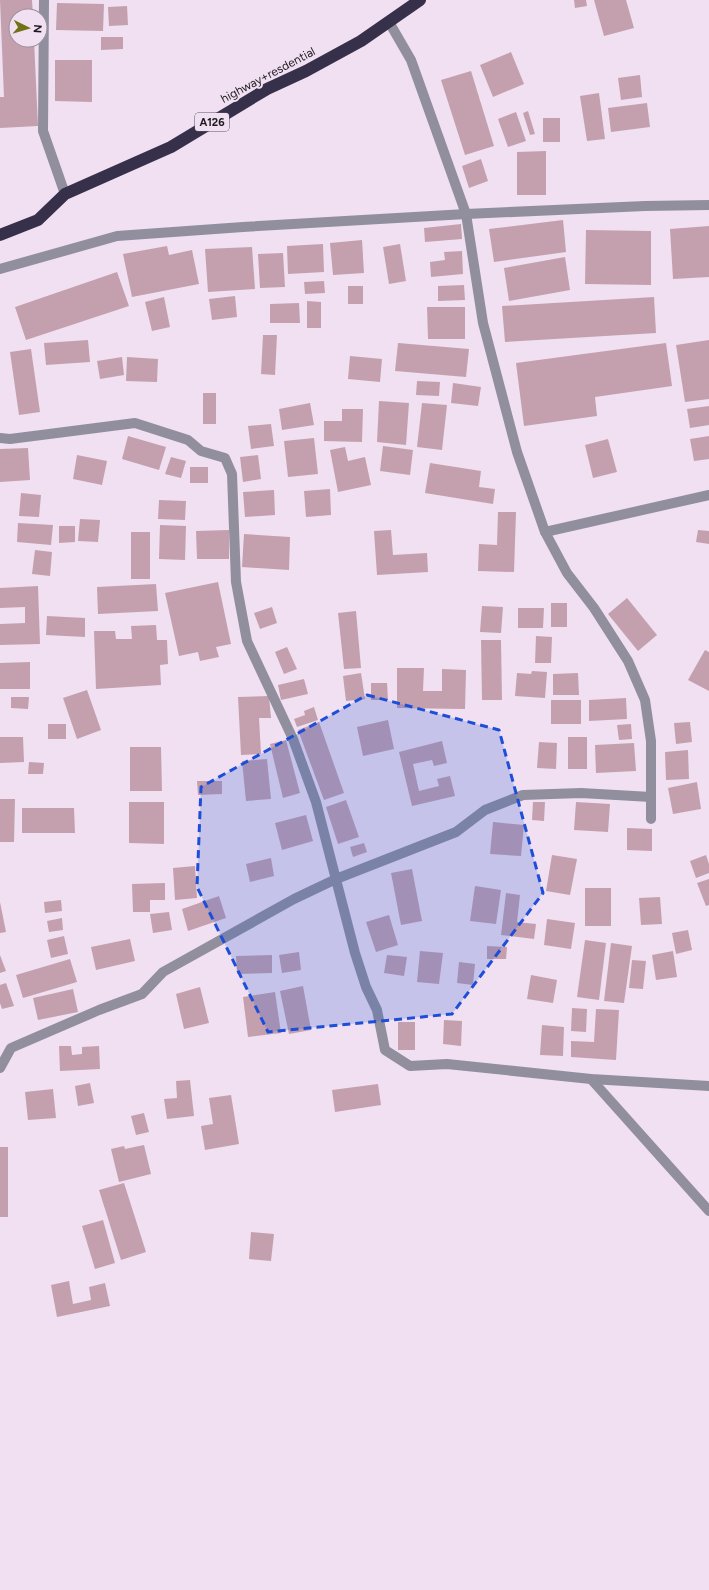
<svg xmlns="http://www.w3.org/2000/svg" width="709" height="1590" font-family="Figtree,sans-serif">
  <rect width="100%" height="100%" fill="#f0e0f1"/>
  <!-- building -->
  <g fill="#c4a0ae">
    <path d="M0,0H32L33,16H16V40H34L38,126L0,128V97H4Z"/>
    <path d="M574,0H586L587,6L575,8Z"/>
    <path d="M594,0H626L634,28L604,36Z"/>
    <path d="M57,3L104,4L103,31L56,30Z"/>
    <path d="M127,6L128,25L109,26L108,7Z"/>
    <path d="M101,37H123V49L101,50Z"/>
    <path d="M511,52L524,84L493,97L480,65Z"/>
    <path d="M55,60H92V102L55,101Z"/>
    <path d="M471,71L494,146L465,155L441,80Z"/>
    <path d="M640,75L642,97L621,100L618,78Z"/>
    <path d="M599,93L605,139L587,141L580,96Z"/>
    <path d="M647,103L650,127L611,132L608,108Z"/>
    <path d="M528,111L535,134L530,135L523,113Z"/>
    <path d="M516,112L526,141L508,147L498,119Z"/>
    <rect x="543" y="118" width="17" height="24"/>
    <path d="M546,151V195H517V152Z"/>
    <path d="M481,159L488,181L469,188L462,166Z"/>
    <path d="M563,220L566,252L494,262L489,229Z"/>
    <path d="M461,224L462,239L425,242L424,228Z"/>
    <path d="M709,226V277L673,279L670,229Z"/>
    <path d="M586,230L651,231V285L585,284Z"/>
    <path d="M362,240L364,273L333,275L330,243Z"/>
    <path d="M323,244L324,272L288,274L287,246Z"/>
    <path d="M400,244L406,281L389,284L383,247Z"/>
    <path d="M167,246L169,255L192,250L199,284L132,297L123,254Z"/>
    <path d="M252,247L255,289L208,292L205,249Z"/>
    <path d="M462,251L463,274L431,277L430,262L445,260L444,252Z"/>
    <path d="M283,253L285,287L260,288L258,254Z"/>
    <path d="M565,257L570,290L509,301L504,268Z"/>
    <path d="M117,272L129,306L26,340L15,307Z"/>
    <path d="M324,281L325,293L305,294L304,282Z"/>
    <path d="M464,285L465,300L438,301V286Z"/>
    <rect x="348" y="286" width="15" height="18"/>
    <path d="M235,296L237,317L212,320L209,299Z"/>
    <path d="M164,297L170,327L152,331L145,302Z"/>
    <path d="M654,297L656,333L505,342L502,306Z"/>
    <path d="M307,301L321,302V328H307Z"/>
    <path d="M299,303L300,323H270V304Z"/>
    <path d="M427,307H465V339H428Z"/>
    <path d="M263,335H277L275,375L261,374Z"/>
    <path d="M88,340L90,362L46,365L44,343Z"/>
    <path d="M709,340V399L685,402L676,345Z"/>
    <path d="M398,343L469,349L466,377L395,371Z"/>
    <path d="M666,343L672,386L595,397L597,416L524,426L516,363Z"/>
    <path d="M31,349L40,412L19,415L10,352Z"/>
    <path d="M350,356L382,359L380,382L348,379Z"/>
    <path d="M122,357L124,375L100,379L97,361Z"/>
    <path d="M127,357L158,359L157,382L126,381Z"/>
    <path d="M417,381L440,382L439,396L416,395Z"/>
    <path d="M453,383L481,387L478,406L451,403Z"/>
    <rect x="203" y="393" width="13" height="31"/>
    <path d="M379,401L409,403L406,445L377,442Z"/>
    <path d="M310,403L314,425L282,430L279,409Z"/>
    <path d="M422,403L447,405L442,450L417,447Z"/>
    <path d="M709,406V425L690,428L687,409Z"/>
    <path d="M342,409H363L362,442L324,441V421H342Z"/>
    <path d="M271,424L274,446L251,449L248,426Z"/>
    <path d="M128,436L166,447L159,470L122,459Z"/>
    <path d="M709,436V459L694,461L690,439Z"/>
    <path d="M314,438L318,474L288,477L284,441Z"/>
    <path d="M608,439L617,472L593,478L585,445Z"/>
    <path d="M383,446L413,450L410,475L380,471Z"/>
    <path d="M345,447L348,461L365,457L371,485L338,492L330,450Z"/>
    <path d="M28,448L30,480L0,482V449Z"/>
    <path d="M77,455L107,461L102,485L73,479Z"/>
    <path d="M258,455L261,479L243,482L240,457Z"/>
    <path d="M171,457L186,461L181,478L165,474Z"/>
    <path d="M430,463L481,471L479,487L495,489L493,504L425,493Z"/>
    <rect x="190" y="467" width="18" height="16"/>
    <path d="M330,489L331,515L306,517L304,491Z"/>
    <path d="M274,490L275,515L245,517L243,492Z"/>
    <path d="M21,493L41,495L39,517L19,516Z"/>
    <path d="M159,500L186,501L185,520L158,519Z"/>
    <path d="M498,512H516L514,572L478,571L479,544L497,545Z"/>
    <path d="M80,519L100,520L98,542L78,541Z"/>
    <path d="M18,523L53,525L51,545L17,542Z"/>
    <path d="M160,525L186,526L185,560L159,559Z"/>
    <path d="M59,526H75V542L59,543Z"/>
    <path d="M229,530V559H197L196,531Z"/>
    <path d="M391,530L393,555L427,553L428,572L377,575L374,531Z"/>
    <path d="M698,530L709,531V544L696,542Z"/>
    <rect x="131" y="532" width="19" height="47"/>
    <path d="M244,534L290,537L289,570L242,567Z"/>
    <path d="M35,550L52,552L50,576L32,574Z"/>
    <path d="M218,582L231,644L216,647L219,657L200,661L198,652L179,656L165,593Z"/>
    <path d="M156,584L158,611L98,614L97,587Z"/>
    <path d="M38,586L40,644L0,645V624L25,623V607L0,608V588Z"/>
    <path d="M627,598L657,635L638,651L608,614Z"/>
    <rect x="551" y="603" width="16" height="24"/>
    <path d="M482,606L503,607L501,633L480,632Z"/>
    <path d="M272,607L277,623L260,629L254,613Z"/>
    <path d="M518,608H544L543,628H518Z"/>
    <path d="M356,611L361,668L344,669L338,613Z"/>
    <path d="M47,616L85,618V637L46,635Z"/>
    <path d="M156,625L157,640H167L168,664L160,665L161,685L96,689L94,631H115L116,639H132L131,626Z"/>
    <path d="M536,636L552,637L551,663H535Z"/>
    <path d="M481,640H501L502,700H482Z"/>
    <path d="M287,647L297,669L284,674L275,652Z"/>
    <path d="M705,650L709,652V691L688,680Z"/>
    <path d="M30,662V689H0V663Z"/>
    <path d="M397,668H424L423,691H442V669L466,670L465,709L397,708Z"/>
    <path d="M532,671L547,672L545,698L515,696L517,673L531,674Z"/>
    <path d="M361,673L365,699L346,701L343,676Z"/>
    <path d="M578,673L579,695H553V674Z"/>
    <path d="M304,679L308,694L281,700L278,685Z"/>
    <path d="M371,683H387L388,700H371Z"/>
    <path d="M87,690L101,730L77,739L63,698Z"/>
    <path d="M269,696L271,718H259L261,754L241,755L238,697Z"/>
    <path d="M11,697H29L28,709L11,708Z"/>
    <path d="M626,698L627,719L589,721V700Z"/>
    <rect x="551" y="700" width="30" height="24"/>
    <path d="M314,707L318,720L297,727L294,719L305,715L304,711Z"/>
    <path d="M388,720L394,749L363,756L357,727Z"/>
    <path d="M319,722L344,793L324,800L298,730Z"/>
    <path d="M690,722L692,742L676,744L674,723Z"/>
    <rect x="48" y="724" width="18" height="15"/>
    <path d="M631,724L632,739L619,740L617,725Z"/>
    <path d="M0,737H23L24,762L0,763Z"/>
    <rect x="568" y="737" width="19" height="32"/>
    <path d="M286,740L300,793L283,798L270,744Z"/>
    <path d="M442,741L447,763L434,766L432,760L413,764L419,791L439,786L437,779L450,776L455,796L412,806L399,752Z"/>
    <path d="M539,742L557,743L556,769L537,768Z"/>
    <path d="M634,743L636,771L596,773L595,745Z"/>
    <path d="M130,747H161L162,791H130Z"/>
    <path d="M688,750L689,779L666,780L665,752Z"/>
    <path d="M267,759L271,799L246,801L242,761Z"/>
    <path d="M29,762L44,763L43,774H28Z"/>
    <path d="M197,781H222V794L198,795Z"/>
    <path d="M697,782L701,809L673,814L668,788Z"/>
    <path d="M0,799H15L14,842H0Z"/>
    <path d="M346,800L359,837L338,844L326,807Z"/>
    <path d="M129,802H164V844L129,843Z"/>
    <path d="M533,802H545L544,821L532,820Z"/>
    <path d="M576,802L610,804L608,832L574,830Z"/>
    <path d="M22,808H74L75,833H22Z"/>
    <path d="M306,815L313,841L282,850L275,823Z"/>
    <path d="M493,822L524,825L521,856L490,854Z"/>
    <path d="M627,828L652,829V851L627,850Z"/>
    <path d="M364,843L367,852L353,857L350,847Z"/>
    <path d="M552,855L577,859L570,895L546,891Z"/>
    <path d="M706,855L709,864V873L696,878L690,861Z"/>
    <path d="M271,858L274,876L250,882L246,864Z"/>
    <path d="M195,866L197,898L175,900L173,868Z"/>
    <path d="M412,869L422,921L401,925L391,873Z"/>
    <path d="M709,879V905L706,906L697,883Z"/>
    <path d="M165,883V900H150V912H133L132,884Z"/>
    <path d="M475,886L501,890L496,924L470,921Z"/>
    <rect x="585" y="888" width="26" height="38"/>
    <path d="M506,893L520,895L517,922L536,924L534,939L501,935Z"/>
    <path d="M219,896L226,918L188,931L182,909Z"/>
    <path d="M660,897L662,924L641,925L639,898Z"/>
    <path d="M61,900L62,911L45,913L44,902Z"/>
    <path d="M0,902L6,932L0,933Z"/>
    <path d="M169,912L172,930L153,933L150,914Z"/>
    <path d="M389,915L398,945L376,952L366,922Z"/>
    <path d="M62,918L63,930L49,932L47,921Z"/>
    <path d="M547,919L575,923L571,949L544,945Z"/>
    <path d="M688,930L692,950L676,954L672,933Z"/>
    <path d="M64,936L68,954L51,958L47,940Z"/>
    <path d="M130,939L135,961L96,970L91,947Z"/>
    <path d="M585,940L606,943L599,1000L577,997Z"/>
    <path d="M611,943L632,946L624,1003L604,1001Z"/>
    <path d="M487,946L507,947L506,959H487Z"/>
    <path d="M420,951L443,953L439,984L417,982Z"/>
    <path d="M673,951L677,977L656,980L652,955Z"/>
    <path d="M299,952L301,970L282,973L279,955Z"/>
    <path d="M0,955L6,971L0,973Z"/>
    <path d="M272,955V973L237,974L236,956Z"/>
    <path d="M387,955L407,957L404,976L384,973Z"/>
    <path d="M70,959L77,982L23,998L16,975Z"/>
    <path d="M632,960L646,961L643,989L629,988Z"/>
    <path d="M459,962L475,964L473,985L457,983Z"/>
    <path d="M531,975L557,980L553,1003L527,999Z"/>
    <path d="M6,983L14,1006L2,1009L0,1003V985Z"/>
    <path d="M303,986L311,1030L289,1034L280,991Z"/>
    <path d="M200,987L209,1023L184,1029L176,994Z"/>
    <path d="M73,989L78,1012L38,1020L33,998Z"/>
    <path d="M275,992L281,1033L248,1037L243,997Z"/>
    <path d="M572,1008L587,1009L586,1032L571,1031Z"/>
    <path d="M596,1009L619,1010L616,1060L571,1057V1041L594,1042Z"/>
    <path d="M444,1020L462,1021L461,1046L443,1044Z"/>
    <rect x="398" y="1022" width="17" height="28"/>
    <path d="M542,1025L564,1027L563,1056L540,1055Z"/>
    <path d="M59,1046H71L72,1055L82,1054V1047L99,1046L100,1069L60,1071Z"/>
    <path d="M190,1080L194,1116L167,1119L164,1099L177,1098L176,1081Z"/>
    <path d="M90,1083L94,1103L78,1106L75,1086Z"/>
    <path d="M378,1084L381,1105L335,1112L332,1090Z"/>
    <path d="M53,1089L56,1118L28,1120L25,1092Z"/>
    <path d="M231,1095L239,1144L205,1150L201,1126L213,1124L209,1098Z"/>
    <path d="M144,1113L149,1132L136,1135L131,1116Z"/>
    <path d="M144,1145L151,1174L119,1182L111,1149L124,1146L125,1149Z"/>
    <rect x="0" y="1147" width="8" height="70"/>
    <path d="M124,1183L146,1252L121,1260L99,1190Z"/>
    <path d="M103,1220L115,1263L95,1269L82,1226Z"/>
    <path d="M251,1232L274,1234L271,1261L249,1259Z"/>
    <path d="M69,1281L73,1304L91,1300L89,1287L105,1283L110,1306L57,1317L51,1285Z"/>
  </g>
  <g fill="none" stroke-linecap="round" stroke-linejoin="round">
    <!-- street -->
    <g stroke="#918f9d" stroke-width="10">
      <path d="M44,0L43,131L65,194"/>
      <path d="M389,22L411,60L466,214L483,323L517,452L545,532L567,573L594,608L628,661L645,700L651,741V819"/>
      <path d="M0,269L117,236L243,227L466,214L645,206L709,205"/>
      <path d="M0,438L10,439L135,423L188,440L201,451L225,458L232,474L236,582L247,641L293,739L316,802L355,953L366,987L377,1010L385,1050L410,1066L447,1064L591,1079L709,1086"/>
      <path d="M545,532L709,495"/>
      <path d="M0,1068L11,1048L99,1010L142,994L163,972L294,899L336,879L456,832L485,810L523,795L581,793L651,797"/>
      <path d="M591,1079L709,1211"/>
    </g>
    <!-- highway -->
    <path stroke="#36304a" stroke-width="12" d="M0,235L38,220L65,194L171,147L267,89L306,71L361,41L420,0"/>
  </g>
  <!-- marked area -->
  <path fill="#1d4ed8" fill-opacity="0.2" stroke="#1d4ed8" stroke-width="3" stroke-dasharray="8 5" stroke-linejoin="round" d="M367,695L499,730L543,893L452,1014L268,1032L197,887L201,787Z"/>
  <g text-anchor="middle" stroke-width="4" stroke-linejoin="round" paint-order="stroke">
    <!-- shield labels -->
    <rect fill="#f0e0f1" stroke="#5e555e" stroke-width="1" x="195" y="113" width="34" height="18" rx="3"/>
    <g font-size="11" font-weight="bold" fill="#1f191f">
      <text x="212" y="126">A126</text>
    </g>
    <!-- street labels -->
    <g font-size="12" fill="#1f191f" stroke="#f0e0f1">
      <text transform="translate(268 75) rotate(-28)" y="4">highway+resdential</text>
    </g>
  </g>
  <!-- north arrow -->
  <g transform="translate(28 28) rotate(95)"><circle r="19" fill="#f0e0f1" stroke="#9c909d"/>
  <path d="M0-3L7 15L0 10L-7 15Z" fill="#717217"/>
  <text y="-6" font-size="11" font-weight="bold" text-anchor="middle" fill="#1f191f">N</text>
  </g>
</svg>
